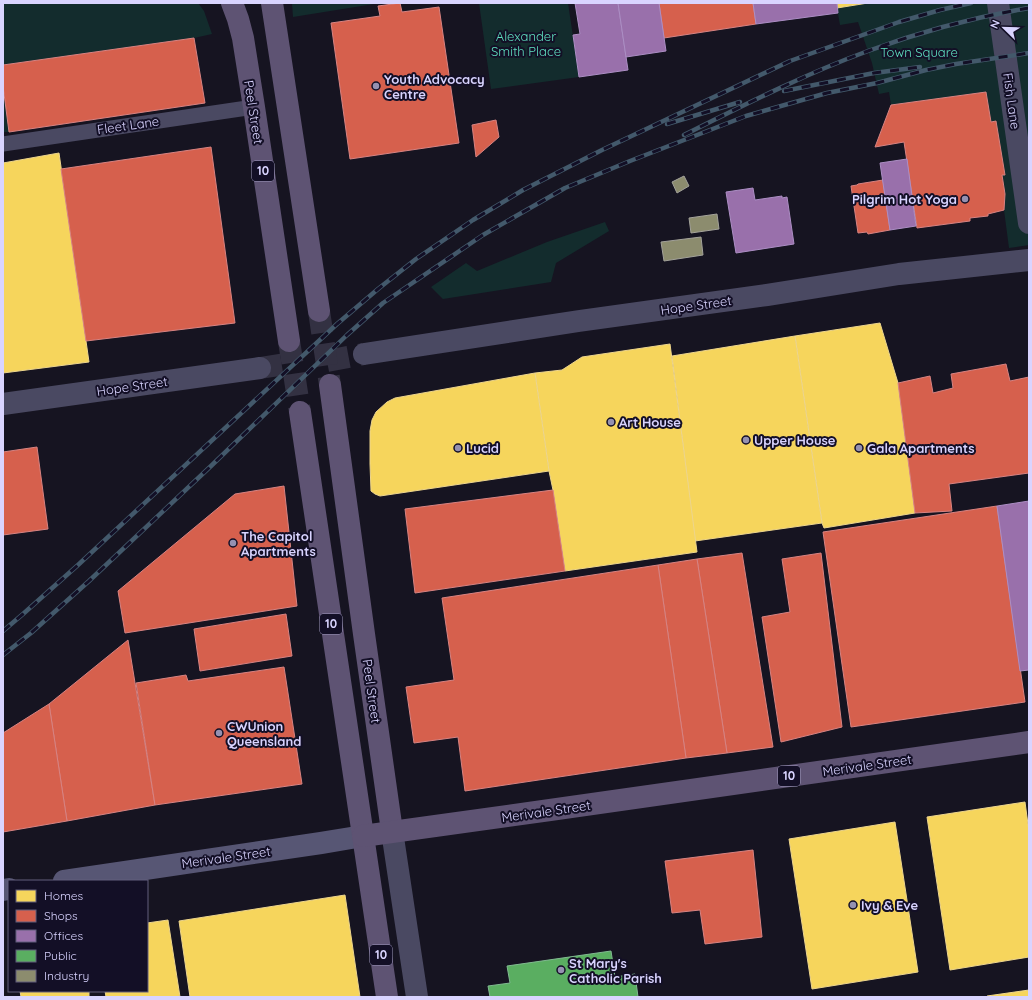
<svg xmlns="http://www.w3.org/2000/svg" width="1032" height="1000" font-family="Quicksand,sans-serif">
  <rect width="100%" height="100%" fill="#161421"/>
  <!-- green -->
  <g fill="#132c2d">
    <path d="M3,3H198L204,11L212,34L194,38L3,65Z"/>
    <path d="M292,3H380L293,17Z"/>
    <path d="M479,3H568L579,77L491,89Z"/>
    <path d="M868,3H1029V245L1009,248L1004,210L1005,194L1002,175H1005L996,121L991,122L986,92L891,105L889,92L879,94L872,63L858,22L840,25L837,8Z"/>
    <path d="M3,86L9,132H3Z"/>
    <path d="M605,222L609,231L556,263L551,282L443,299L431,287L466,263L477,271L547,242Z"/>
  </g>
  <!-- homes -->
  <g fill="#f6d55c" stroke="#edd58d">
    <path d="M837,3H868L837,8Z"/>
    <path d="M59,153L89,362L3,373V163Z"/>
    <path d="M880,323L898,383L915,513L824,528L822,523L795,336Z"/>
    <path d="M795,336L822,523L695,541L672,356Z"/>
    <path d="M670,344L697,552L565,571L553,490L549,471L535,373L562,370L582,357Z"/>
    <path d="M535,373L549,471L380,496L375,494L371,491L370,464V431L372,420L376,412L387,402L395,398Z"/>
    <path d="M1025,802L1029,832V957L950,970L927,817Z"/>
    <path d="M895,822L918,972L812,989L789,839Z"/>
    <path d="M345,895L360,997H190L179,921Z"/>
    <path d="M168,920L180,997H106L105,991H147V923Z"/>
    <path d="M1029,990V997H987V996Z"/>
    <path d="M20,991H89V997H21Z"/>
  </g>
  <!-- shops -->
  <g fill="#d6604d" stroke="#d78382">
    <path d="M400,3L402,12L439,7L459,143L350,159L331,23L380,16L378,6Z"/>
    <path d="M659,3H753L756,24L664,38Z"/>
    <path d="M194,38L205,103L9,132L3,86V65Z"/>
    <path d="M986,92L991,122L996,121L1005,175H1002L1005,194L1004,210L988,214V216L970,218V221L917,228L904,142L875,147L891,105Z"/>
    <path d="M496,120L499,137L476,157L472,125Z"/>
    <path d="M211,147L235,323L86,341L61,169Z"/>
    <path d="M883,180L890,230L868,234L867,232L858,233L851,186L857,185L858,184Z"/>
    <path d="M1006,364L1010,381L1029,377V473L949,484L952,511L915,513L898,383L930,376L933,393L953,388L951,374Z"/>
    <path d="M37,447L48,529L3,535V452Z"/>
    <path d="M284,486L297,606L125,633L118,591L235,494Z"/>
    <path d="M553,490L565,571L415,593L405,509Z"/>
    <path d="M997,506L1025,702L851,727L823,532Z"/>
    <path d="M742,553L773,747L727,753L697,559Z"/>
    <path d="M821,553L842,727L781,742L762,617L790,612L782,559Z"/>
    <path d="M697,559L727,753L686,758L658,565Z"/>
    <path d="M658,565L686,758L465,791L458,737L414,743L406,687L454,680L442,598Z"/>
    <path d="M286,614L292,656L200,671L194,629Z"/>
    <path d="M128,640L155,805L67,821L49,704Z"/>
    <path d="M284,667L302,784L155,805L136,683L186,675L188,681Z"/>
    <path d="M49,704L67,821L3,832V733Z"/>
    <path d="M753,850L762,937L705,944L700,910L672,913L665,861Z"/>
  </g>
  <!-- offices -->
  <g fill="#9970ab" stroke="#ac8ec4">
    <path d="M575,3H618L628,70L579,77L573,35L580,34Z"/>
    <path d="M618,3H659L666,51L626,57Z"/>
    <path d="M753,3H837L838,13L756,24Z"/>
    <path d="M907,159L916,226L890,230L880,163Z"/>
    <path d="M753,188L755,200L782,196V198L787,197L794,244L736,253L726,192Z"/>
    <path d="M1029,501V670L1020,671L997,506Z"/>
  </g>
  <!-- public -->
  <path fill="#5aae61" stroke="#80b990" d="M611,951L615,977L635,974L638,997H490L488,986L510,983L507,966Z"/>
  <!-- industry -->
  <g fill="#8c8c6e" stroke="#a3a29a">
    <path d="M684,176L689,186L677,193L672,182Z"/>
    <path d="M717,214L719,229L691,233L689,218Z"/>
    <path d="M701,237L703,255L664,261L661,242Z"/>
  </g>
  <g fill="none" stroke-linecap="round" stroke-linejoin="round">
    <!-- minor-tunnel -->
    <g stroke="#333142" stroke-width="22" stroke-dasharray="22 11" stroke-linecap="butt">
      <path d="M327,361L364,354"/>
      <path d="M260,368L292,363"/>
    </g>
    <!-- primary-tunnel -->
    <g stroke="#333142" stroke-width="22" stroke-dasharray="22 11" stroke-linecap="butt">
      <path d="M319,311L330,385"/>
      <path d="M289,341L300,412"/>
    </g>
    <!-- service -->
    <path stroke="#4a4962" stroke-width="15" d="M3,144L254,107"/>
    <!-- minor -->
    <g stroke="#4a4962" stroke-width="22">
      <path d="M998,3L1029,223"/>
      <path d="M364,354L579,321L767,295L899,274L1029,260"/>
      <path d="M3,404L260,368"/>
    </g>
    <!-- tertiary -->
    <path stroke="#4a4962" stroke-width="22" d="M392,831L417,997"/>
    <!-- secondary -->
    <g stroke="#575674" stroke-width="22">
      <path d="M64,881L321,843L363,836"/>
      <path d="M3,890L9,889"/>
    </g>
    <!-- primary -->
    <g stroke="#5e5373" stroke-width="22">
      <path d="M232,3L238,19L243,38L254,107L289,341"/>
      <path d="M272,3L319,311"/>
      <path d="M330,385L364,634L392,831"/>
      <path d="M300,412L387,997"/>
      <path d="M363,836L550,810L1029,742"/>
    </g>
    <!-- rail casing -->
    <g stroke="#43596b" stroke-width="4.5">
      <g id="rail">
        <path d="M784,91L874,73L920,67"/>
        <path d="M667,124L740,102"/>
        <path d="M684,135C744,105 805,74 868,51C920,32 975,17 1029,8"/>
        <path d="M3,631L23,614L78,565L337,324L378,289L416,259L473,220L523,190L602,150L790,61L899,22L940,10L971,3"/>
        <path d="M3,655L31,633L89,581L211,466L347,335L383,303L483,235L565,188L630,161L746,116L827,93L877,83L926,70L956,64L1029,53"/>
      </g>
    </g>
    <!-- rail -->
    <use href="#rail" stroke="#130f26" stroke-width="3" stroke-dasharray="9" stroke-linecap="butt"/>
  </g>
  <!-- markers -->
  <g fill="#9591b1" stroke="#130f26" stroke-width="1.5">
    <circle cx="376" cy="86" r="4"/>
    <circle cx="965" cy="199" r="4"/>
    <circle cx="611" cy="422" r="4"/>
    <circle cx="746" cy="440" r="4"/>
    <circle cx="458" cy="448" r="4"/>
    <circle cx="859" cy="448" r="4"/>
    <circle cx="233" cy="543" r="4"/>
    <circle cx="219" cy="733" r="4"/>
    <circle cx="853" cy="905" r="4"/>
    <circle cx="561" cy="970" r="4"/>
  </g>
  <g text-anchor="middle" stroke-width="4" stroke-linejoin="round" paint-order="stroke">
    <!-- shield labels -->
    <g fill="#130f26" stroke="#9e99be" stroke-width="1">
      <rect x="252" y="161" width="22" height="20" rx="3"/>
      <rect x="320" y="614" width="22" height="20" rx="3"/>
      <rect x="778" y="766" width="22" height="20" rx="3"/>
      <rect x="370" y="945" width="22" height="20" rx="3"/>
    </g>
    <g font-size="12" font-weight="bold" fill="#d9d4ff">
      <text x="263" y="175">10</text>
      <text x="331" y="628">10</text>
      <text x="789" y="780">10</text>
      <text x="381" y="959">10</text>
    </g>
    <!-- park labels -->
    <g font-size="13" fill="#5fe0c0" stroke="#130f26">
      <text x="526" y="41">Alexander<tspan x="526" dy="15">Smith Place</tspan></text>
      <text x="919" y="57">Town Square</text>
    </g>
    <!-- poi labels -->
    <g font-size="13" font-weight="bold" fill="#d9d4ff" stroke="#130f26" text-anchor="start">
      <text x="384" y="84">Youth Advocacy<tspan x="384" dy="15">Centre</tspan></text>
      <text x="957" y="204" text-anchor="end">Pilgrim Hot Yoga</text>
      <text x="619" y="427">Art House</text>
      <text x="754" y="445">Upper House</text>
      <text x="466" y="453">Lucid</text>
      <text x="867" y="453">Gala Apartments</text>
      <text x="241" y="541">The Capitol<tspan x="241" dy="15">Apartments</tspan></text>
      <text x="227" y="731">CWUnion<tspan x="227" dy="15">Queensland</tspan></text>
      <text x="861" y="910">Ivy &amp; Eve</text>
      <text x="569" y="968">St Mary's<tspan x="569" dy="15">Catholic Parish</tspan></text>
    </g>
    <!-- street labels -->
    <g font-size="13" fill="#d9d4ff" stroke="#130f26">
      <text transform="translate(1012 101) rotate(82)" y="5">Fish Lane</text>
      <text transform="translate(254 112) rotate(81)" y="5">Peel Street</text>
      <text transform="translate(128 125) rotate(-8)" y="5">Fleet Lane</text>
      <text transform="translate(696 305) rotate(-8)" y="5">Hope Street</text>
      <text transform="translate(132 386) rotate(-8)" y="5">Hope Street</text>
      <text transform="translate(372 691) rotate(82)" y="5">Peel Street</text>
      <text transform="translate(867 765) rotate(-8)" y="5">Merivale Street</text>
      <text transform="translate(546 811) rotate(-8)" y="5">Merivale Street</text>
      <text transform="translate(226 857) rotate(-8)" y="5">Merivale Street</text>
    </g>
  </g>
  <!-- border -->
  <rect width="1032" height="1000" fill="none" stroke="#d9d4ff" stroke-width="8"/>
  <!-- legend -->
  <rect x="8" y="880" width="140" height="112" fill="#130f26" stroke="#625e7d"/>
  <rect x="16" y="890" width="20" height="12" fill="#f6d55c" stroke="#625e7d"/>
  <text x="44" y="900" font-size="12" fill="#d9d4ff">Homes</text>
  <rect x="16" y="910" width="20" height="12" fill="#d6604d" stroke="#625e7d"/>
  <text x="44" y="920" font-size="12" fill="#d9d4ff">Shops</text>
  <rect x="16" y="930" width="20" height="12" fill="#9970ab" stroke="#625e7d"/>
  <text x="44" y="940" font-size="12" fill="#d9d4ff">Offices</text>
  <rect x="16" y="950" width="20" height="12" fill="#5aae61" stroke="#625e7d"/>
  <text x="44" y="960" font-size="12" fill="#d9d4ff">Public</text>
  <rect x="16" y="970" width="20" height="12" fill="#8c8c6e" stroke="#625e7d"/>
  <text x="44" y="980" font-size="12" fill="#d9d4ff">Industry</text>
  <!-- north arrow -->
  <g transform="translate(1004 28) rotate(293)" stroke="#130f26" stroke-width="3" paint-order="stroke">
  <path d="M0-3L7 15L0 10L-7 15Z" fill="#d9d4ff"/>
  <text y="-6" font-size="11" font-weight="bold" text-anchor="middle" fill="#d9d4ff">N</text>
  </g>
</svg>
